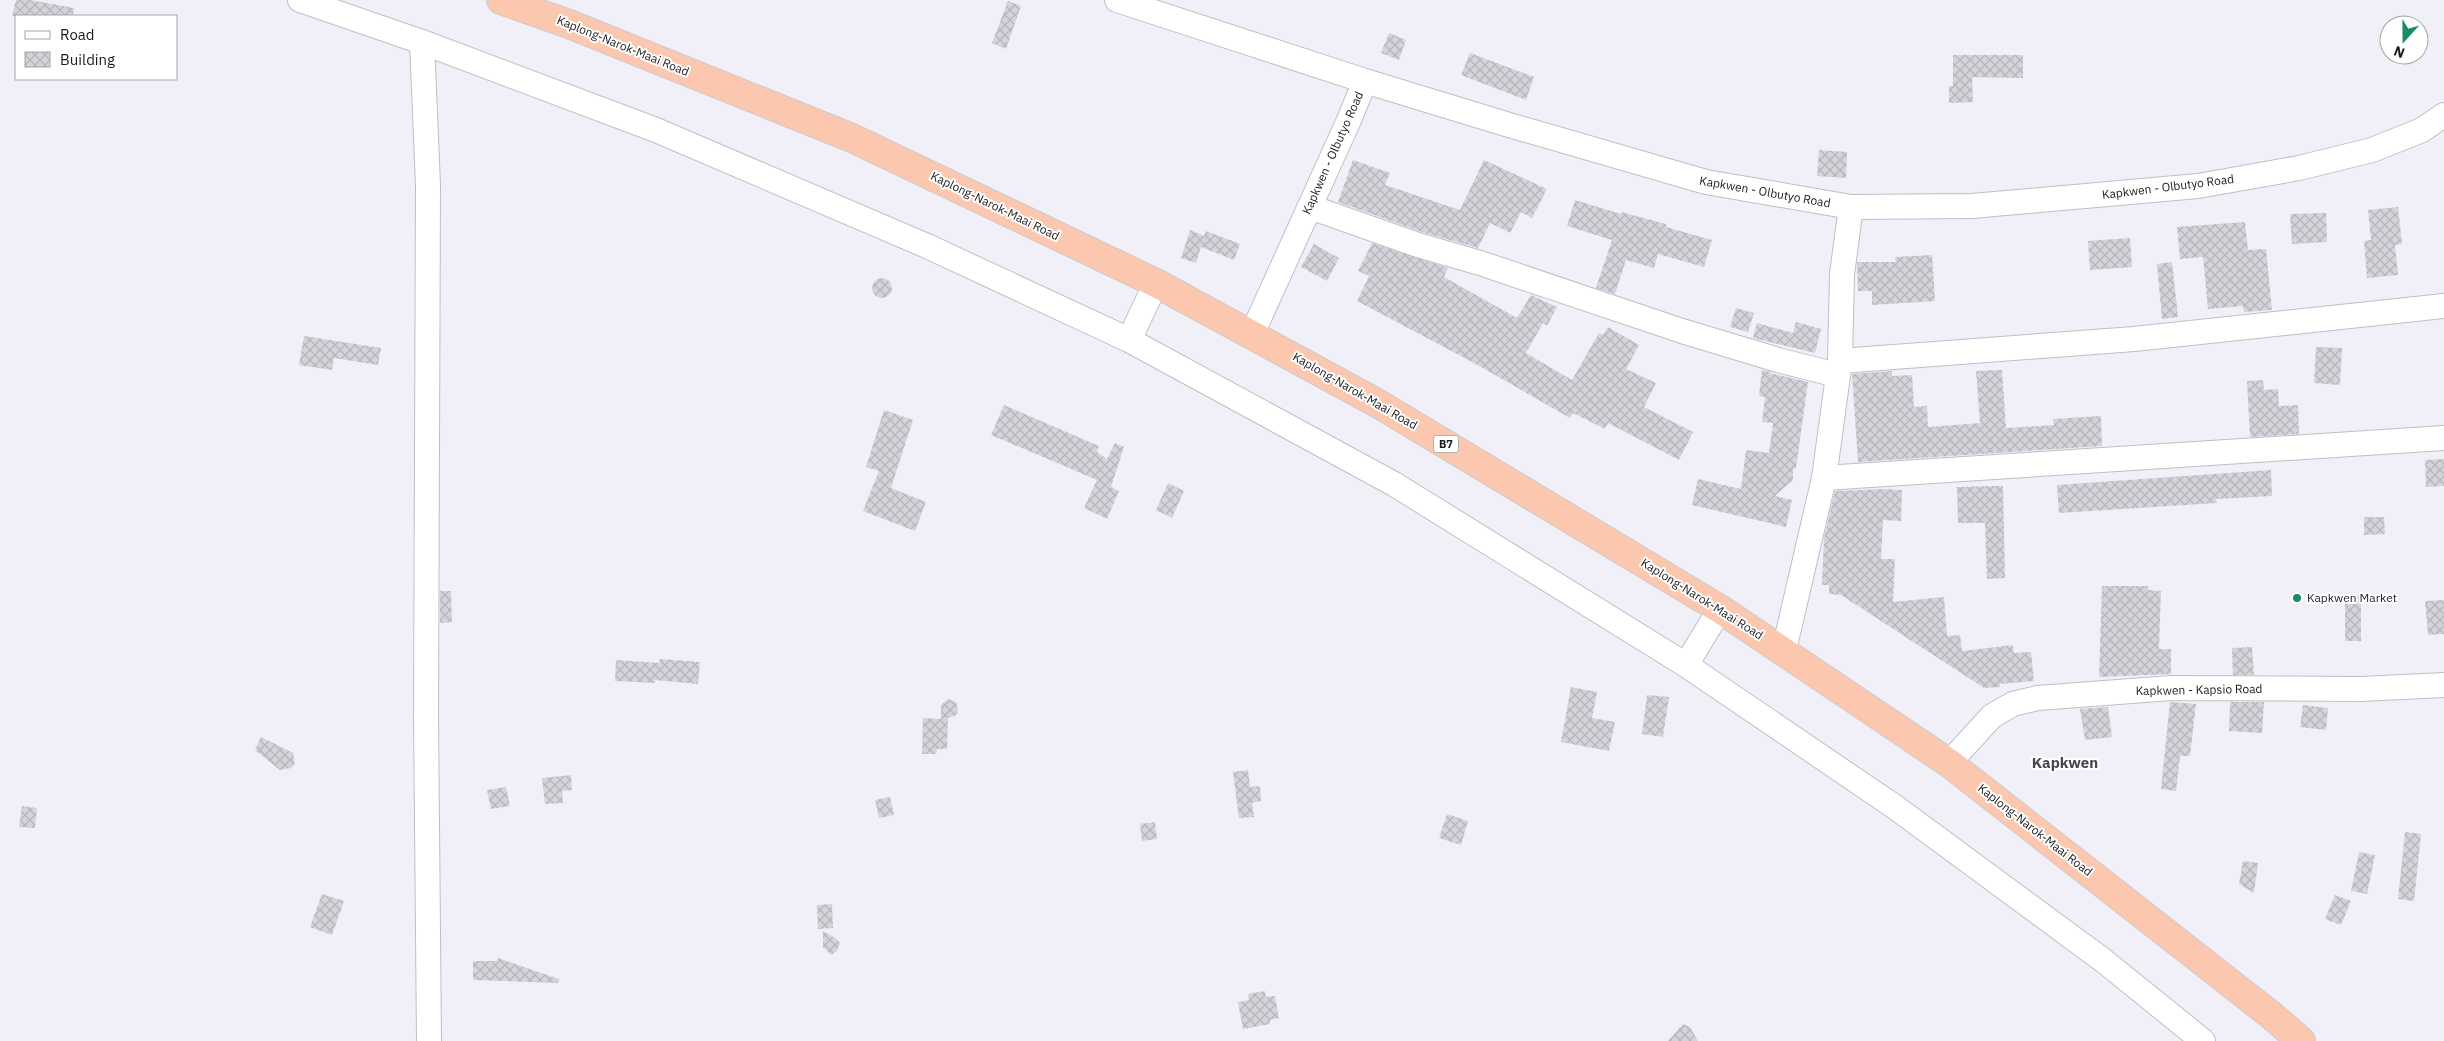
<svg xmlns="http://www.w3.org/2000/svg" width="2444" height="1041" font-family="'IBM Plex Sans',sans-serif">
  <defs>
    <pattern id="building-cross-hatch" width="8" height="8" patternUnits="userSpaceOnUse" patternTransform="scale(1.25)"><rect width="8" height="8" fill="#d6d2da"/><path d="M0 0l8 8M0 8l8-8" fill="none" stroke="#b7b4bb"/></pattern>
  </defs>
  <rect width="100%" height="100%" fill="#f1f0f9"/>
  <!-- building -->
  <g fill="url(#building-cross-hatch)">
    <path d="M16,0H30L74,8L73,16H12Z"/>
    <path d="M1008,1L1021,6L1006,49L992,43Z"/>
    <path d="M1389,33L1406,40L1399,60L1381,53Z"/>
    <path d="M1470,53L1534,77L1526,100L1461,75Z"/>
    <path d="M1953,55H2023V78L1972,77L1973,102L1949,103V86H1953Z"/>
    <path d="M1819,150L1847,152L1846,178L1817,176Z"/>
    <path d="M1353,160L1390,173L1385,185L1460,210L1484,160L1547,189L1532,218L1521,212L1510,233L1490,223L1478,248L1422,232L1338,202Z"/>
    <path d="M1575,200L1621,214V212L1666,224V227L1712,240L1704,267L1658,254L1654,268L1626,260L1615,294L1596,288L1612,240L1567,226Z"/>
    <path d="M2398,207L2402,244L2395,245L2398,275L2367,278L2364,241L2371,240L2368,210Z"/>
    <path d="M2326,213L2327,242L2292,244L2290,214Z"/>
    <path d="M2245,222L2248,250L2266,249L2272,310L2244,312L2243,306L2208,309L2203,257L2180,259L2177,227Z"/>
    <path d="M1190,230L1204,236L1206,231L1240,244L1234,260L1201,247L1196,263L1181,258Z"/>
    <path d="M2130,238L2132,267L2090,270L2088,241Z"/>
    <path d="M1372,243L1448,268L1444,277L1517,318L1531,295L1557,307L1547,326L1543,323L1526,353L1572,380L1599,333L1603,335L1608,327L1639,345L1626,369L1656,383L1644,407L1693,432L1679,460L1608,423L1605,429L1573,413L1570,418L1474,363L1357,301L1369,276L1358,271Z"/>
    <path d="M1314,244L1339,258L1327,281L1301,267Z"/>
    <path d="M1932,255L1935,301L1872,305V291H1858L1857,262H1896L1895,257Z"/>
    <path d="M2172,262L2178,317L2162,319L2157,264Z"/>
    <circle cx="882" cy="288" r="10"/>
    <path d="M1736,308L1754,313L1748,332L1730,327Z"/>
    <path d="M1796,322L1821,329L1815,353L1753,338L1757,323L1793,333Z"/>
    <path d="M304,336L381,348L378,365L334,358L332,370L299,365Z"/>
    <path d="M2316,347L2342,348L2340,385L2314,383Z"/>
    <path d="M1762,370L1772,372L1769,373L1808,382L1796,468L1793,469V480L1775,496L1792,500L1786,527L1692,505L1698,479L1741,489L1746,450L1769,453L1773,423L1762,422L1765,397L1759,396Z"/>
    <path d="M2002,370L2006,428L2054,425L2053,419L2101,416L2102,446L1858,462L1852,374L1892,371V376L1912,375L1914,407L1927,406L1928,427L1980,423L1976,371Z"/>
    <path d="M2263,380L2264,390L2278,389L2279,406L2298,405L2299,434L2250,437L2247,381Z"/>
    <path d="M1004,405L1099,446L1097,452L1107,459L1115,443L1124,447L1111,487L1119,491L1107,519L1084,508L1097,480L991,435Z"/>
    <path d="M884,410L913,420L891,488L926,502L915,531L863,511L879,471L866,467Z"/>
    <path d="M2444,459V486L2426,487L2425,460Z"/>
    <path d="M2271,470L2272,496L2216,499L2217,503L2059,513L2057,485Z"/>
    <path d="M1168,483L1184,491L1172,518L1156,510Z"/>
    <path d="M1992,486H2003L2005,578L1987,579L1985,523H1958L1957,487Z"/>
    <path d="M1885,489L1902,490L1901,521L1883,520L1881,559H1895L1893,602L1944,597L1947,636L1960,635L1962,651L2013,645L2014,653L2031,652L2034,681L2000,684V687L1984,688L1841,595L1829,594V585H1822L1824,538L1835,491Z"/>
    <path d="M2364,517H2384L2385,534L2364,535Z"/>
    <path d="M2102,586H2148V590L2161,591L2159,649H2171V674L2099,677Z"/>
    <path d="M440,591H451L452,622L440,623Z"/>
    <rect x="2345" y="595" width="16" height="46"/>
    <path d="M2444,600V634L2428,635L2425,601Z"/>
    <path d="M2252,647L2254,675H2233L2232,648Z"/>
    <path d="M660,659L700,662L698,684L655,680V683L615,681L616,660L659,663Z"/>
    <path d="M1571,687L1597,692L1592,718L1615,722L1609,751L1561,742Z"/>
    <path d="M1647,695L1669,697L1663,737L1642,734Z"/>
    <path d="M948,699L956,702L958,711L956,715L946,719H948L947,749H937L936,754H922L923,718L941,719V705Z"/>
    <path d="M2170,702L2196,704L2190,756H2180L2176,791L2161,789Z"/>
    <path d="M2230,702H2264L2262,733L2229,731Z"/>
    <path d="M2303,705L2328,708L2326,730L2300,727Z"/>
    <path d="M2108,707L2112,737L2085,740L2080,709Z"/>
    <path d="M261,737L293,753L295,764L291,768L280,770L255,750Z"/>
    <path d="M1248,770L1250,787L1260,786L1261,801L1252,803L1254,817L1239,818L1233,772Z"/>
    <path d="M571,775L572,790L562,791L563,803L545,804L542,778Z"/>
    <path d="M506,787L510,806L491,809L487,790Z"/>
    <path d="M890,797L894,815L879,818L875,800Z"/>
    <path d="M22,806L37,808L35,828L19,827Z"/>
    <path d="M1447,814L1468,821L1461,845L1439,838Z"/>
    <path d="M1155,822L1157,839L1142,841L1140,824Z"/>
    <path d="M2405,832L2421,834L2414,901L2398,899Z"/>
    <path d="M2359,852L2375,855L2367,894L2351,891Z"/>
    <path d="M2243,861L2258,863L2254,893L2239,884Z"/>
    <path d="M322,894L344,901L332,935L310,927Z"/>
    <path d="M2335,895L2351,901L2341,925L2325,919Z"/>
    <path d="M832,904L833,928L818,929L817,905Z"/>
    <path d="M823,931L837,939L840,943L837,951L831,955L823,947Z"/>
    <path d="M498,958L559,979L558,983L473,980V961H497Z"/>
    <path d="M1265,991L1266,997L1275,996L1279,1018L1270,1020V1024L1243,1029L1238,1002L1249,1000L1248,994Z"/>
    <path d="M1683,1024L1690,1027L1698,1041H1668Z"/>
  </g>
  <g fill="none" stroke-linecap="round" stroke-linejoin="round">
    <!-- minor casing -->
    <g stroke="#bfbec7" stroke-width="26">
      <g id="minor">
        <path d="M300,0L422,42L656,130L927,246L1129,340L1394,484L1686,665L1895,807L2104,961L2203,1041"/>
        <path d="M1117,0L1365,81"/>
        <path d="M422,42L428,185L426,715L429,1041"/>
        <path d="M1310,207L1418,245L1480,263L1682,331L1778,360L1837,375"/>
        <path d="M1252,334L1349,120L1365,81L1509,125L1706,182L1851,207L1972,206L2198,186L2299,168L2372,150L2422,130L2444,115"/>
        <path d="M1129,340L1156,283"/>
        <path d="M1840,361L2134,339L2444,306"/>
        <path d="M1824,478L2444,438"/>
        <path d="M1784,650L1824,478L1840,361L1842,274L1851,207"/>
        <path d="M1686,665L1720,609"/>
        <path d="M1949,763L1992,716L2013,704L2038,698L2171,688L2361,689L2444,685"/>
      </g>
    </g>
    <!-- highway casing -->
    <g stroke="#cdcdce" stroke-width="30">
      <path id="highway" d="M501,0L569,24L852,138L1156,283L1377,403L1720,609L1949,763L2271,1015L2301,1041"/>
    </g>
    <!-- minor -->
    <use href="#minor" stroke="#fff" stroke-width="24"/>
    <!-- highway -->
    <use href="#highway" stroke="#fbc7af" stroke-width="28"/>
  </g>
  <!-- markers -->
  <circle fill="#1b8a68" stroke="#fff" stroke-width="2" cx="2297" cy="598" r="5"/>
  <g text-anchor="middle" stroke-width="4" stroke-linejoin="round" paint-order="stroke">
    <!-- shield labels -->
    <rect fill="#fff" stroke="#5f5f62" stroke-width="1" x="1433.5" y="435.5" width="25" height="17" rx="4"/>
    <g font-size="11" font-weight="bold" fill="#1b1b1e">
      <text x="1446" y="448">B7</text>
    </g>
    <!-- street labels -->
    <g font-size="12" fill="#1b1b1e" stroke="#fff">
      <text transform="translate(623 46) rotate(22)" y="4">Kaplong-Narok-Maai Road</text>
      <text transform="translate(1333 153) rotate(-66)" y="4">Kapkwen - Olbutyo Road</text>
      <text transform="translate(2168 187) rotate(-7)" y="4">Kapkwen - Olbutyo Road</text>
      <text transform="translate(1765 192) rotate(10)" y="4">Kapkwen - Olbutyo Road</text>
      <text transform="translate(995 206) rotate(26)" y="4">Kaplong-Narok-Maai Road</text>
      <text transform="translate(1355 391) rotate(30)" y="4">Kaplong-Narok-Maai Road</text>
      <text transform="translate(1702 599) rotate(32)" y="4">Kaplong-Narok-Maai Road</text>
      <text transform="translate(2199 690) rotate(-1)" y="4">Kapkwen - Kapsio Road</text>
      <text transform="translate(2035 830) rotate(38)" y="4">Kaplong-Narok-Maai Road</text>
    </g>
    <!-- poi labels -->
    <g font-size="12" fill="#1b1b1e" stroke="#fff" text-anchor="start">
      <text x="2307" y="602">Kapkwen Market</text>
    </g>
    <!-- quarter labels -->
    <g font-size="15" font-weight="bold" fill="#47464d" stroke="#fff">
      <text x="2065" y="768">Kapkwen</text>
    </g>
  </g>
  <!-- legend -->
  <rect x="15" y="15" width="162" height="65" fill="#ffffff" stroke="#a4a4a5"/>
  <rect x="25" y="31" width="25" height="8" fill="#ffffff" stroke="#a4a4a5"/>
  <text x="60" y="40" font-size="15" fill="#1b1b1e">Road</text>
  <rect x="25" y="52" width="25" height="15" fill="url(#building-cross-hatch)" stroke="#a4a4a5"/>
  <text x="60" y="65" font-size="15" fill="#1b1b1e">Building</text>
  <!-- north arrow -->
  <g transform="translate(2404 40) rotate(201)"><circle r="24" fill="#ffffff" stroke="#a4a4a5"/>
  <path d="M0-4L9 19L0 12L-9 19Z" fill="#1b8a68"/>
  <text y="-8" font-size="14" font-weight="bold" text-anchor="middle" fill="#1b1b1e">N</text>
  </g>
</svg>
